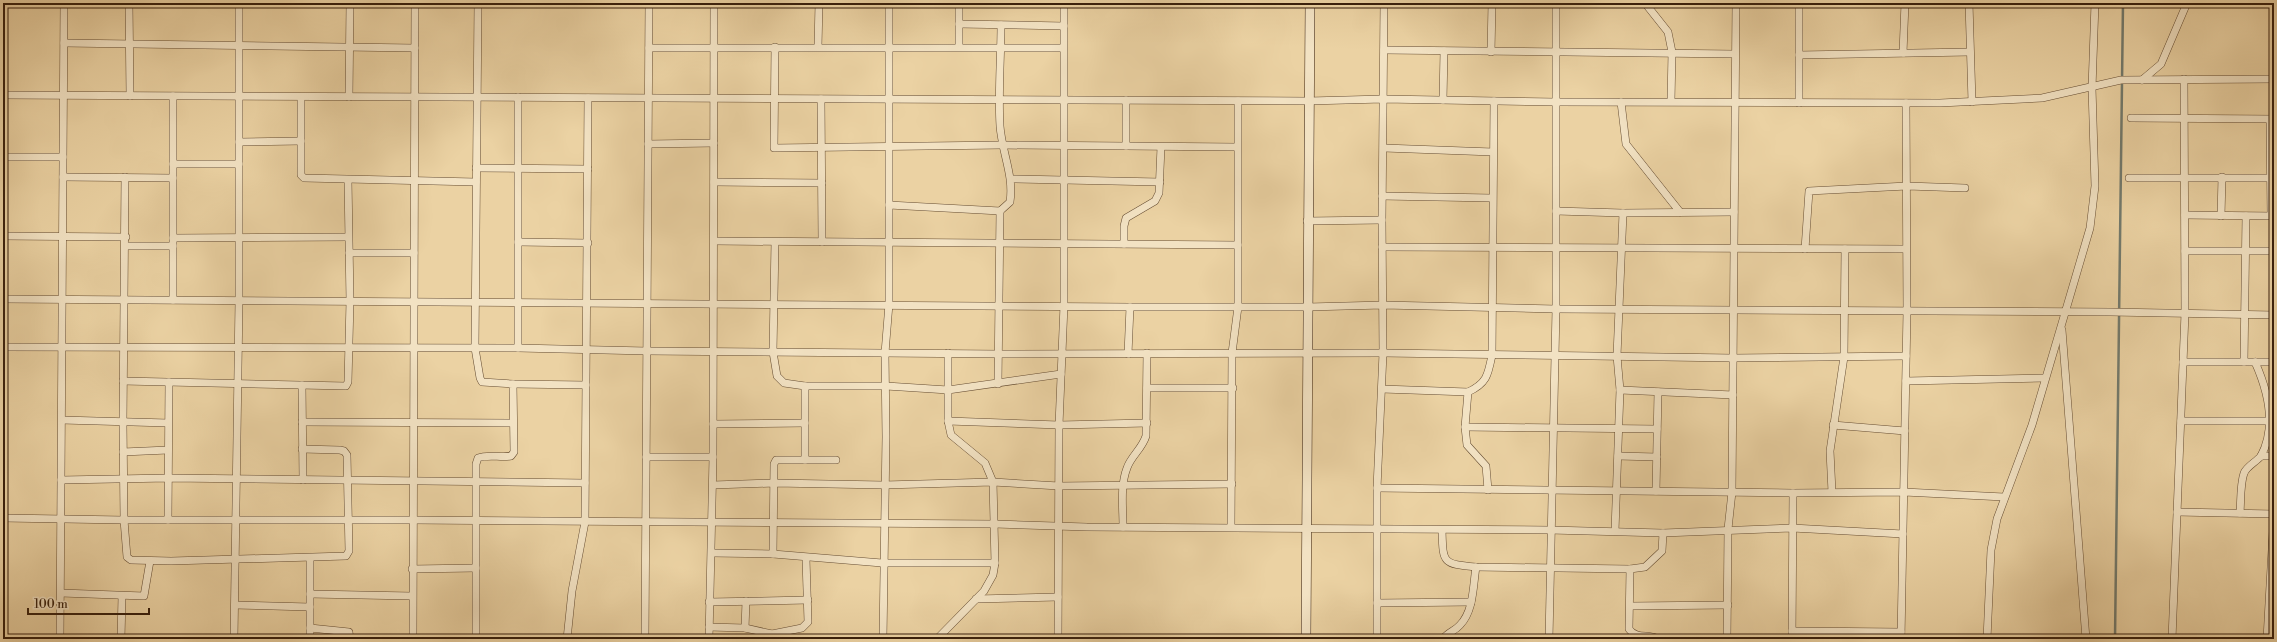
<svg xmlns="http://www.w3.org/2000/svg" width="2277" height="642" font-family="'Libre Bodoni',serif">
  <rect width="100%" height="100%" fill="#ebd2a3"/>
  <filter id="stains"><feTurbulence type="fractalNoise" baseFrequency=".005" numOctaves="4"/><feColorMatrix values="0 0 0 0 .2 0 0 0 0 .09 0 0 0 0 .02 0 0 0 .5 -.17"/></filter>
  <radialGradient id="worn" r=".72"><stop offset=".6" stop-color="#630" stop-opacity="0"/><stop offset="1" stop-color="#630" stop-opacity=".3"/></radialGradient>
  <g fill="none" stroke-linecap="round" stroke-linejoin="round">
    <!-- stream -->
    <path stroke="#727a6d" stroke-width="2.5" d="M2115,639L2123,3"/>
    <!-- minor casing -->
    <g stroke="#654c32" stroke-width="8">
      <g id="minor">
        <path d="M129,3L130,96"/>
        <path d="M959,3V47"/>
        <path d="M1645,3L1668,32L1672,52L1671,101"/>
        <path d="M1969,3L1972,102"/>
        <path d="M959,24L1064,26"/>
        <path d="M64,43L415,48"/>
        <path d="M775,47L774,148L1002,145L1237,147"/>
        <path d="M818,47L819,3"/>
        <path d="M649,48H1063"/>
        <path d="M1384,50L1735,54"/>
        <path d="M1491,52L1492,3"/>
        <path d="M1903,53L1905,3"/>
        <path d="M1799,55L1970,52"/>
        <path d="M2142,80L2161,64L2187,3"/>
        <path d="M3,95L1309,101L1383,99L1556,102L1940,103L2042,98L2121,80L2274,79"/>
        <path d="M301,97V175L304,178L476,182"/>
        <path d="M349,97L350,3"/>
        <path d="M821,99L822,242"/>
        <path d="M1126,100V146"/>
        <path d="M1443,100L1444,51"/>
        <path d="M1621,102L1626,144L1680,212"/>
        <path d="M1799,103V3"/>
        <path d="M2131,118L2274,119"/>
        <path d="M2270,119L2271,216"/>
        <path d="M239,142L301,141"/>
        <path d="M648,144L714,143"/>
        <path d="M1384,148L1493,152"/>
        <path d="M3,157H63"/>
        <path d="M173,164H239"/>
        <path d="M476,168L588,169"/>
        <path d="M63,177L173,178"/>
        <path d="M125,177L123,423L124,520L127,557L131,560L171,561L346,556L349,551L347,455L344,451L340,450L302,449"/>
        <path d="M2129,178H2271"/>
        <path d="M1012,179L1160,182"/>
        <path d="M714,182L822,183"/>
        <path d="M1382,196L1492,198"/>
        <path d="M889,205L1000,211L1010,202C1014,175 1002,153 1000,126C998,93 1001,58 1001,25"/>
        <path d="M1556,211L1623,213L1734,212"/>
        <path d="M2185,215L2274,216"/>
        <path d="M2221,216L2222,177"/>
        <path d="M1307,221L1382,220"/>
        <path d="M3,236L126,237"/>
        <path d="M173,238L348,237"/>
        <path d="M714,241L1238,245"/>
        <path d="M518,242L588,243"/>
        <path d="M775,242L773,352L777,376L784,383L805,386H886L948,390L1061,374"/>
        <path d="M1124,244V226L1126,218L1155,201L1159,193L1161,147"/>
        <path d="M126,246H173"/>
        <path d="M1382,247L1906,249"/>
        <path d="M1805,249L1809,191L1907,186L1965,188"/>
        <path d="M2185,251H2274"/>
        <path d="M349,253H414"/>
        <path d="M3,299L1130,307H1308L1383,305L1556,309L2111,312L2274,315"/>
        <path d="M173,300V96"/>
        <path d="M2062,330L2086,639"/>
        <path d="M3,347L518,348L647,351L1000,354L1383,353L1733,358L1906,356"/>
        <path d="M518,348V97"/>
        <path d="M1128,354L1130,307"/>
        <path d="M2183,362H2274"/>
        <path d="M2244,362L2246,216"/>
        <path d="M123,381L346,386L348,382L350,301L348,180"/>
        <path d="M1906,381L2045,378"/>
        <path d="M513,384L586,385"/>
        <path d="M998,384L1000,211"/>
        <path d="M302,385L303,480"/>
        <path d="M805,386V460"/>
        <path d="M1147,388H1233"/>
        <path d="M1382,389L1468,392C1487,383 1488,375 1492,355L1494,101"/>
        <path d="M1620,390L1733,395"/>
        <path d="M1468,392L1465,427L1467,445L1486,466L1488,490"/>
        <path d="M62,420L168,423"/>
        <path d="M948,421L1059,425L1147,423"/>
        <path d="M2181,421H2272"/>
        <path d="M302,422L512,423"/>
        <path d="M713,424L805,423"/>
        <path d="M1833,425L1905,431"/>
        <path d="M1465,427L1657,429"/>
        <path d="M123,452L168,450"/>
        <path d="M1618,456L1657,457"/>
        <path d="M2261,456H2274"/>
        <path d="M646,457H713"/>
        <path d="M61,480L169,478L585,483"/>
        <path d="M713,485L774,483L884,485L993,482L1059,486L1232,484"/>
        <path d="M1377,488L1793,493L1904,492L2004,497"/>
        <path d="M1656,491L1658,392"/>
        <path d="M1832,492L1830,451L1844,357L1845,249"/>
        <path d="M2177,512L2274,514"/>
        <path d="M2240,513C2241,501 2240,485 2244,473C2247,466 2256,462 2261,456C2277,426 2268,391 2255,362"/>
        <path d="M3,518L124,520H413L995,524L1087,527L1550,530L1663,533L1792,528L1903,534"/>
        <path d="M168,520L169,382"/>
        <path d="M1123,527C1123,508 1120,486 1127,468C1131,456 1142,449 1146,436L1147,353"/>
        <path d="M1231,527L1232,353L1238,307V101"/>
        <path d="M1442,530C1443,563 1442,564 1476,567L1630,569L1645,567L1662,551L1663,533"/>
        <path d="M1615,531L1620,390L1617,356L1623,213"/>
        <path d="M712,553L773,554L882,563H995"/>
        <path d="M773,554L774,464L776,460H836"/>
        <path d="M412,569L476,568"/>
        <path d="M1630,569L1629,629C1637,640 1649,633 1658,639"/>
        <path d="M61,593L144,596L150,561"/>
        <path d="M310,594L412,596"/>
        <path d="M976,599L1058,597"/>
        <path d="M709,602L808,600"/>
        <path d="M1377,603L1471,602"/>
        <path d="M235,605L310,607"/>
        <path d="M1630,606L1728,605"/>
        <path d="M709,627L745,628L772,634"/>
        <path d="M310,628L349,632L350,639"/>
        <path d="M745,628L746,601"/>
        <path d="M1792,631L1901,632"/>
        <path d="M60,639L64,3"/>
        <path d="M121,639L122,596"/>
        <path d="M234,639L239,301V3"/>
        <path d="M310,639V558"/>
        <path d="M413,639L415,3"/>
        <path d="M476,639V464L478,458C488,454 501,458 511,456L514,452L513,384L482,382L480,378L475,348L478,3"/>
        <path d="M567,639L572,591L585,522L588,98"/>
        <path d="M645,639L649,3"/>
        <path d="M709,639L713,457L714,3"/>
        <path d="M772,639V634L802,628L808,622L806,559"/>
        <path d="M883,639L886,437L885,353L889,304V3"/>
        <path d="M937,639L984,591L993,575L995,563L993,482L985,463L951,435L948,421V353"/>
        <path d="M1058,639L1059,425L1064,305V3"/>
        <path d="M1377,639V488L1383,353L1382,220L1384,3"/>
        <path d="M1443,639C1448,632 1455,631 1460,625C1474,611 1473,585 1476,567"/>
        <path d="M1549,639L1556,309V3"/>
        <path d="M1727,639L1728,529L1732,492L1736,3"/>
        <path d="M1792,639L1793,493"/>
        <path d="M1901,639L1907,311L1906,103"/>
        <path d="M1987,639L1991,550L1997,519L2032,425L2090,228L2095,186L2092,88L2095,3"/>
        <path d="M2172,639L2185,313L2184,79"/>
        <path d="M2267,639L2274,514"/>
      </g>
    </g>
    <!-- secondary casing -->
    <g stroke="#381f0c" stroke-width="10">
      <path id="secondary" d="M1306,639L1310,3"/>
    </g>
    <!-- minor -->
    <use href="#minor" stroke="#f2e2c3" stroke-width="7"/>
    <!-- secondary -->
    <use href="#secondary" stroke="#f2e2c3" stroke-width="9"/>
  </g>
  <!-- margin -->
  <rect width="2277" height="642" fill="none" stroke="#ebd2a3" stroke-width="16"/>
  <rect x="4" y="4" width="2269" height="634" fill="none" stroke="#381f0c" stroke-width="2"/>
  <rect x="8" y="8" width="2261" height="626" fill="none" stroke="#381f0c"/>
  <!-- scale -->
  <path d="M28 608v6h121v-6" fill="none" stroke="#381f0c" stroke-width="2"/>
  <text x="34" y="608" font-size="12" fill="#381f0c" stroke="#f2e2c3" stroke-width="3" paint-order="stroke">100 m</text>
  <rect width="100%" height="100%" filter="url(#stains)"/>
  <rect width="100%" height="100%" fill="url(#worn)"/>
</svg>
